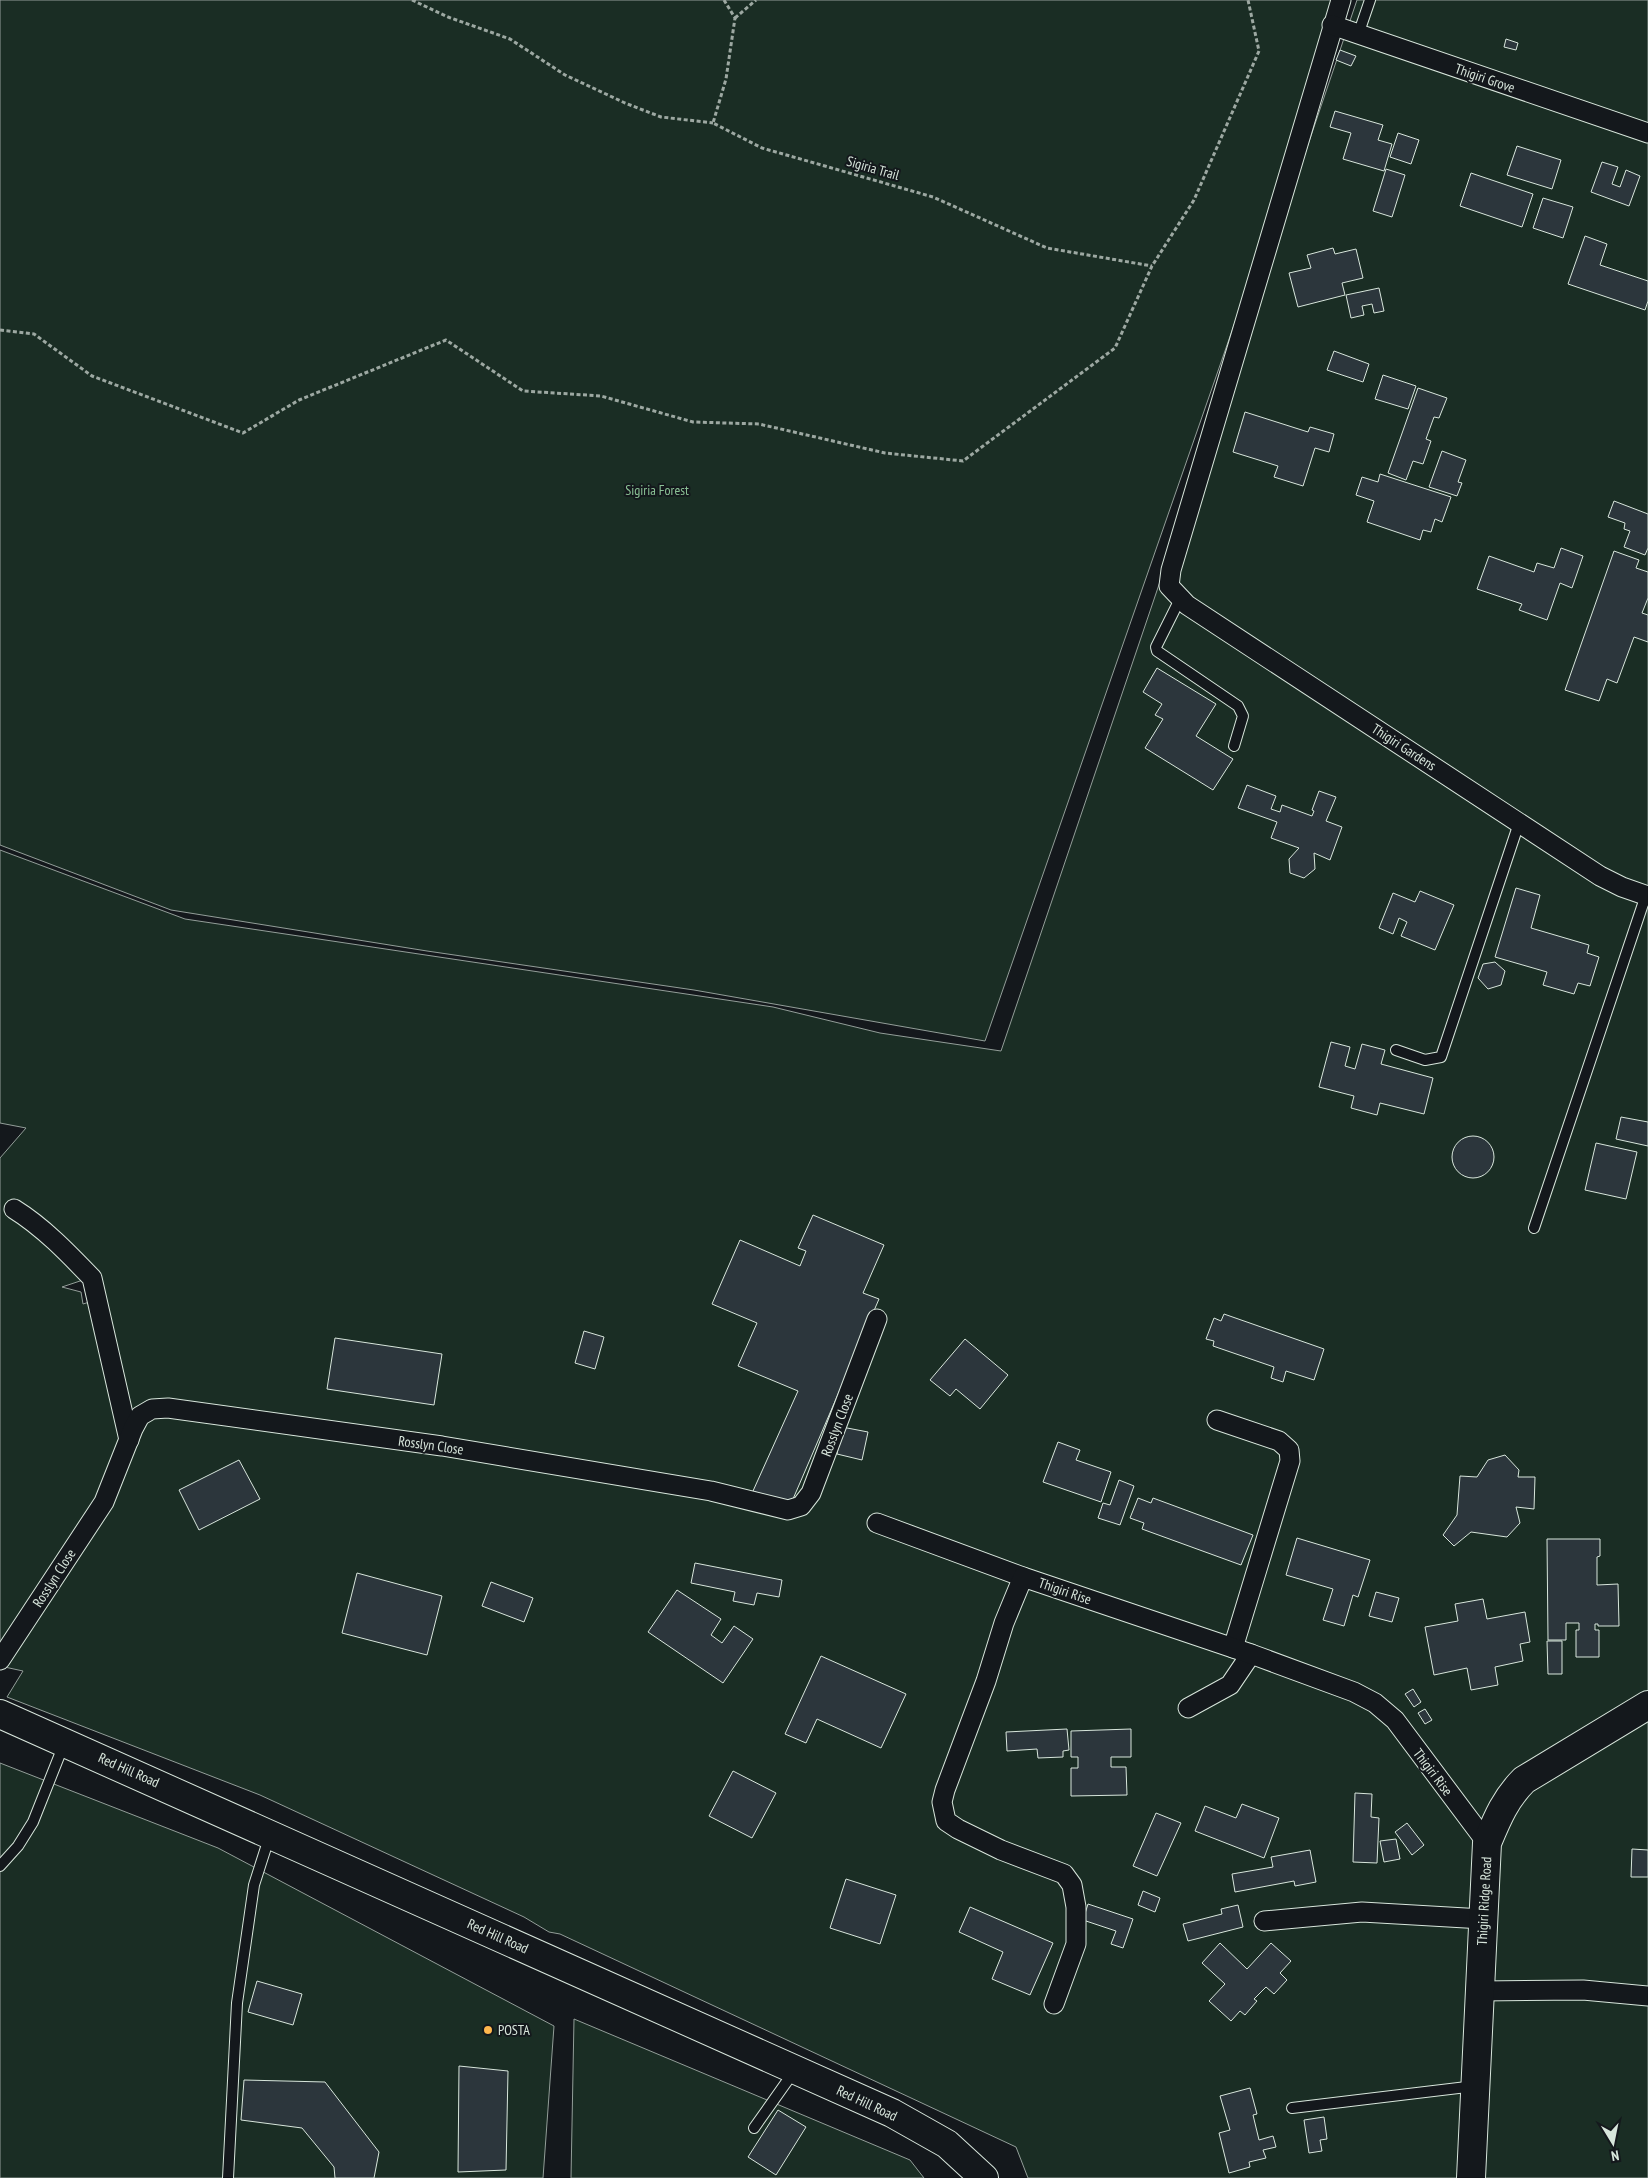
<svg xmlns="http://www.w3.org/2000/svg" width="1648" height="2178" font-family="'PT Sans Narrow',sans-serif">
  <rect width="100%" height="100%" fill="#14181c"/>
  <!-- green -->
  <g fill="#1a2d24" stroke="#939e99" fill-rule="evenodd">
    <path d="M0,0H1347L985,1041L694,990L427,951L171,910L0,845Z"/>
    <path d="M1357,0H1648V2178H1028L1016,2147L560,1934L549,1932L524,1917L260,1795L7,1697L23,1671L0,1666V1158L26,1128L0,1123V850L185,919L773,1007L880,1033L1001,1051ZM95,1276L99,1299L83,1304L81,1292L62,1287Z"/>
    <path d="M0,1763L218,1848L554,2026L543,2178H0Z"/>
    <path d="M574,2019L910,2160L924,2178H571Z"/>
  </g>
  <!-- building -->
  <g fill="#2c363c" stroke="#d8e6dc">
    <path d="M1506,39L1518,43L1516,50L1504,47Z"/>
    <path d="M1340,50L1356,56L1351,66L1336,60Z"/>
    <path d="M1335,111L1383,125L1378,140L1392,144L1384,171L1343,159L1351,133L1330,127Z"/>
    <path d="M1398,133L1419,140L1411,164L1390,157Z"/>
    <path d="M1517,146L1561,160L1552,189L1507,175Z"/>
    <path d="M1602,162L1618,167L1612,184L1620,187L1626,170L1640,176L1629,206L1591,192Z"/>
    <path d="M1386,169L1405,175L1392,217L1373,211Z"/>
    <path d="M1471,173L1533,194L1522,227L1460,206Z"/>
    <path d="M1543,198L1573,207L1563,238L1533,228Z"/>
    <path d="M1585,236L1607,244L1600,265L1648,281V301L1645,310L1568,284Z"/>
    <path d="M1333,248L1335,254L1356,249L1363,278L1342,283L1345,295L1298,307L1289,273L1311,268L1307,255Z"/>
    <path d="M1379,288L1384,311L1374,313L1372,304L1362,306L1364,315L1351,318L1346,295Z"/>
    <path d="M1334,351L1369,364L1363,382L1327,370Z"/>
    <path d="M1383,375L1416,386L1408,409L1375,399Z"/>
    <path d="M1418,388L1447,398L1439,418L1434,417L1426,439L1431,441L1423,464L1413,461L1406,480L1388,473Z"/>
    <path d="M1245,412L1308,432L1310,427L1334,434L1329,452L1315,448L1303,486L1274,477L1278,466L1233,452Z"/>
    <path d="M1442,451L1466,460L1458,482L1462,483L1457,496L1429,487Z"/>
    <path d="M1380,474L1451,497L1442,522L1435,519L1431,532L1423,530L1420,540L1367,522L1374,501L1356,495L1362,477L1378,482Z"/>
    <path d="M1614,501L1648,514V548L1645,555L1624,547L1630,531L1624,529L1625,523L1608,517Z"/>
    <path d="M1561,548L1583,556L1572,588L1560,583L1547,620L1519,610L1522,604L1477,589L1489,556L1534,572L1537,563L1554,568Z"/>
    <path d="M1614,551L1639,560L1636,568L1648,572V598L1642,613L1648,615V642L1634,637L1617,683L1607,679L1599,701L1565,690Z"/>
    <path d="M1157,668L1216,704L1196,736L1233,759L1213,790L1145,748L1163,719L1155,715L1162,704L1143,692Z"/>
    <path d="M1247,785L1276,796L1271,809L1280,812L1282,805L1312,816L1314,811L1312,810L1319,791L1336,797L1326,821L1342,827L1330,860L1314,853L1315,869L1304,878L1290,873L1289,859L1299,848L1271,838L1277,822L1238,808Z"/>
    <path d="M1516,888L1540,895L1531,928L1589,945L1587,953L1599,957L1590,986L1578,983L1574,994L1543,985L1547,972L1495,957Z"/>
    <path d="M1420,891L1454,905L1435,950L1401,936L1407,922L1399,918L1393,934L1379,928L1393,893L1415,902Z"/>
    <path d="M1495,962L1505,971L1501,985L1488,989L1478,978L1483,964Z"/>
    <path d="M1331,1042L1350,1047L1345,1066L1355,1069L1362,1044L1385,1050L1381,1064L1433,1078L1424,1114L1380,1103L1377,1115L1351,1108L1354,1096L1319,1087Z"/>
    <path d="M1621,1117L1648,1122V1146L1616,1139Z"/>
    <circle cx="1473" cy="1157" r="21"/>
    <path d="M1596,1143L1637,1152L1626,1199L1585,1190Z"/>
    <path d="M813,1215L884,1245L863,1293L879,1299L790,1506L753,1491L798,1391L738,1366L757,1323L712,1304L740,1240L800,1266L806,1251L798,1248Z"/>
    <path d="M1224,1314L1324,1349L1314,1380L1286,1371L1283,1382L1271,1378L1274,1367L1213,1346L1214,1341L1206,1339L1214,1318L1221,1321Z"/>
    <path d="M584,1331L604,1337L595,1369L575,1363Z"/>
    <path d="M335,1338L442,1354L434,1405L327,1389Z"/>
    <path d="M965,1339L1008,1375L980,1409L956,1389L950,1396L930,1380Z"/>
    <path d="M842,1427L868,1432L862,1460L837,1454Z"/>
    <path d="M1058,1442L1080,1450L1076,1460L1111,1472L1101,1502L1043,1482Z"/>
    <path d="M1505,1455L1519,1470L1518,1477H1535L1534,1509L1516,1507L1520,1523L1507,1537L1471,1532L1454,1546L1443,1535L1457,1515L1460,1476L1477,1477L1488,1460Z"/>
    <path d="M239,1460L260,1499L199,1530L179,1490Z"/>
    <path d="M1119,1480L1134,1486L1120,1525L1098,1518L1103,1503L1110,1505Z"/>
    <path d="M1138,1498L1151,1503L1153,1498L1253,1535L1241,1565L1142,1529L1144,1523L1130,1518Z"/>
    <path d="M1297,1538L1370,1560L1358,1597L1353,1595L1344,1626L1323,1620L1333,1589L1286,1575Z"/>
    <path d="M1547,1539H1600V1556L1597,1557V1585L1618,1584L1619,1626H1598V1624H1595V1630H1599V1657H1576V1630H1579V1623H1566V1640H1548Z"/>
    <path d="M695,1563L782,1580L779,1597L757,1593L754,1605L733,1601L735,1592L691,1583Z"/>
    <path d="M357,1573L442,1596L427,1655L342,1633Z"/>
    <path d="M491,1582L533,1598L524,1622L482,1606Z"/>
    <path d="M677,1590L721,1619L711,1635L722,1643L734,1626L753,1639L723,1683L648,1632Z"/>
    <path d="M1376,1592L1399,1598L1392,1622L1369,1616Z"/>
    <path d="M1483,1599L1487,1619L1525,1612L1530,1642L1520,1644L1523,1661L1495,1667L1498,1685L1471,1690L1467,1668L1434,1675L1425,1627L1458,1621L1455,1604Z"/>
    <path d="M1547,1641H1562V1674H1548Z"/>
    <path d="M821,1656L906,1694L881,1748L817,1719L806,1743L785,1734Z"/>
    <path d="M1413,1689L1421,1702L1414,1707L1405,1694Z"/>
    <path d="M1425,1709L1432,1720L1425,1724L1418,1713Z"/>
    <path d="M1067,1729L1069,1750L1063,1751V1757L1038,1758L1037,1749L1007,1751L1006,1732Z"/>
    <path d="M1131,1729V1757H1111V1767H1126L1127,1795L1071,1796V1768H1078V1757H1071V1731Z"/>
    <path d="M733,1771L776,1793L752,1838L709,1816Z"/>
    <path d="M1355,1793L1372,1794L1371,1817L1379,1818L1377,1863L1353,1862Z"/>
    <path d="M1242,1804L1279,1818L1264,1858L1195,1831L1205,1806L1236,1818Z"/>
    <path d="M1156,1813L1181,1823L1157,1876L1133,1866Z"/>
    <path d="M1407,1823L1424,1845L1412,1855L1395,1832Z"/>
    <path d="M1396,1839L1400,1859L1384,1862L1380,1841Z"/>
    <path d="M1632,1849L1648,1850V1877H1631Z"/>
    <path d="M1310,1850L1316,1882L1295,1886L1294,1881L1235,1892L1232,1874L1273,1867L1271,1857Z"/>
    <path d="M846,1879L896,1895L880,1944L830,1928Z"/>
    <path d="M1143,1891L1160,1898L1155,1912L1138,1905Z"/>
    <path d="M1088,1904L1133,1919L1123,1948L1111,1944L1116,1931L1083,1920Z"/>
    <path d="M1238,1905L1243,1927L1188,1941L1183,1924L1222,1914L1221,1909Z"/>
    <path d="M970,1907L1053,1943L1030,1995L992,1979L1003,1952L959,1932Z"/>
    <path d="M1220,1943L1247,1969L1271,1943L1291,1961L1280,1973L1287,1980L1274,1994L1266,1987L1254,1999L1257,2001L1245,2015L1240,2011L1231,2021L1209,2001L1225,1984L1202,1963Z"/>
    <path d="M257,1981L302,1994L293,2025L248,2012Z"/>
    <path d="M459,2066L508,2071L506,2170L458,2172Z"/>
    <path d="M244,2080L325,2082L379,2152L374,2178H335L334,2167L302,2128L241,2120Z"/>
    <path d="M1250,2088L1257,2114L1253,2115L1259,2140L1273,2136L1276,2147L1263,2150L1266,2158L1249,2162L1250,2167L1229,2173L1219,2133L1230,2130L1220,2096Z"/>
    <path d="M778,2110L806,2127L776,2175L748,2157Z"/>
    <path d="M1324,2117L1327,2139L1320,2140L1322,2151L1309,2153L1304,2120Z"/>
  </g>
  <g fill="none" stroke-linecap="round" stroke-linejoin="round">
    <!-- lane casing -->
    <g stroke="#d8e6dc" stroke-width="12">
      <g id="lane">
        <path d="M1358,35L1370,0"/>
        <path d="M1180,599L1156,647L1157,651L1238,706L1243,716L1234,746"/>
        <path d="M1396,1050L1425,1060L1441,1057L1519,823"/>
        <path d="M1534,1228L1646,895"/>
        <path d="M0,1866L18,1846L33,1822L64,1744"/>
        <path d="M1292,2108L1475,2086"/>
        <path d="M754,2128L795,2070"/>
        <path d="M228,2178L237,2003L254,1885L270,1835"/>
      </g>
    </g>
    <!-- street casing -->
    <g stroke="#d8e6dc" stroke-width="21">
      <g id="street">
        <path d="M1341,0L1171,570L1169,586L1187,605L1600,876L1622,887L1648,896"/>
        <path d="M1332,25L1648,133"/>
        <path d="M14,1209C43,1227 68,1253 92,1278L129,1440"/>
        <path d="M1217,1420L1279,1441L1289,1450L1290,1461L1233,1648"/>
        <path d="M877,1523L1023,1577"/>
        <path d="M0,1660L104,1502L133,1429L140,1416L152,1409L168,1408L442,1446L711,1491L788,1510L801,1506L811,1493L877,1319"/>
        <path d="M1188,1708L1230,1685L1251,1654"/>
        <path d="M1264,1921L1362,1912L1483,1919"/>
        <path d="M1480,1991L1583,1990L1648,1996"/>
        <path d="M1054,2004L1076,1944V1907L1072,1885L1064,1874L1001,1850L958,1829L946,1821L942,1802L945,1790L986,1681L1004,1623L1023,1577L1251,1654L1354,1692L1375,1703L1395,1720L1487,1843"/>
      </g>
    </g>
    <!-- secondary casing -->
    <g stroke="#d8e6dc" stroke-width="30">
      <g id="secondary">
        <path d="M0,1714L892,2113L947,2144L984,2178"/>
        <path d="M1471,2178L1487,1843C1497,1819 1505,1799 1524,1780L1648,1705"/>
      </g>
    </g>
    <!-- path -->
    <g stroke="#9da8a2" stroke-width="3" stroke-dasharray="4 2.5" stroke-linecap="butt">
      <path d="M412,0L448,17L510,39L565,75L625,103L661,117L713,123"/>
      <path d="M724,0L735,18L726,79L713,123L762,148L933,197L1047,248L1152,266"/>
      <path d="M735,18L756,0"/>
      <path d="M0,330L34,334L92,376L243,433L299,400L446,340L523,391L601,396L693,422L759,424L885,453L963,461L1115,348L1152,266L1194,200L1259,51L1248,0"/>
    </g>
    <!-- lane -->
    <use href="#lane" stroke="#14181c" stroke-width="10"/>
    <!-- street -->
    <use href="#street" stroke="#14181c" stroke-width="19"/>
    <!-- secondary -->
    <use href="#secondary" stroke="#14181c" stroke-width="28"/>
  </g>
  <!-- markers -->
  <circle fill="#ffb74d" stroke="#14181c" stroke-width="2" cx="488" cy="2030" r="5"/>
  <g text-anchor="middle" stroke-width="4" stroke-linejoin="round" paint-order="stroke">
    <!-- street labels -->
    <g font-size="14" fill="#d8e6dc" stroke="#14181c">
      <text transform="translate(1485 78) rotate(19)" y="5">Thigiri Grove</text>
      <text transform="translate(873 168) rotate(16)" y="5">Sigiria Trail</text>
      <text transform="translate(1404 747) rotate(33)" y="5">Thigiri Gardens</text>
      <text transform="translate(837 1425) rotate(-69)" y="5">Rosslyn Close</text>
      <text transform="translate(431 1445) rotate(8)" y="5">Rosslyn Close</text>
      <text transform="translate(54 1578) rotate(-57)" y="5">Rosslyn Close</text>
      <text transform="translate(1065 1591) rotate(19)" y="5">Thigiri Rise</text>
      <text transform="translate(129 1770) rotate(24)" y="5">Red Hill Road</text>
      <text transform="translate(1433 1772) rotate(53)" y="5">Thigiri Rise</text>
      <text transform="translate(1484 1901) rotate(-87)" y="5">Thigiri Ridge Road</text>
      <text transform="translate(498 1936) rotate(24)" y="5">Red Hill Road</text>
      <text transform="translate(867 2103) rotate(25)" y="5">Red Hill Road</text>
    </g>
    <!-- park labels -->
    <g font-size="14" fill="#8ac095" stroke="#14181c">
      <text x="657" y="495">Sigiria Forest</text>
    </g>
    <!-- poi labels -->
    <g font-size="14" fill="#d8e6dc" stroke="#14181c" text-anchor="start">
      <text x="498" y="2035">POSTA</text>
    </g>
  </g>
  <!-- north arrow -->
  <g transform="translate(1613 2143) rotate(170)" stroke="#14181c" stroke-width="4" paint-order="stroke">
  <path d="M0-4L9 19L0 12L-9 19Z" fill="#d8e6dc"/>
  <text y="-8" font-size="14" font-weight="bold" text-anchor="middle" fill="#d8e6dc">N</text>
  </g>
</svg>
